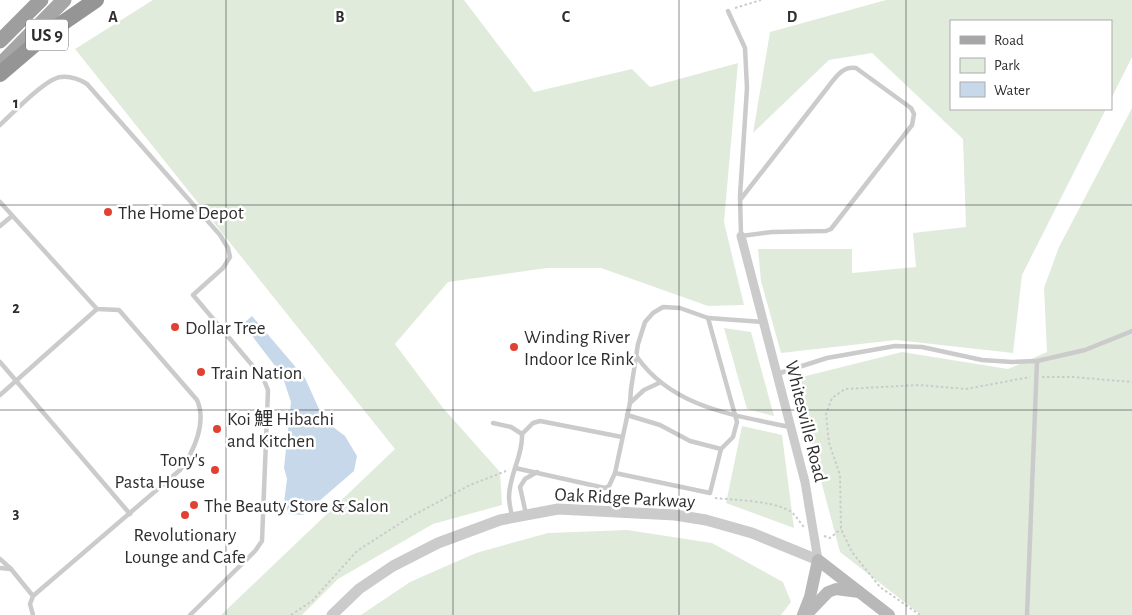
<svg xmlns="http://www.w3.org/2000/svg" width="1132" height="615" font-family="'Alegreya Sans','Noto Sans SC',sans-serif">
  <rect width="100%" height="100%" fill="#fff"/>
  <!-- green -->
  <g fill="#e1ebdc">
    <path d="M153,0H464L534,92L632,69L650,87L738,63L724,222L744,305L708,306L601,268H547L448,282L395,344L443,408L500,472L502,505L433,524L338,579L302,615H221L395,449L75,49Z"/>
    <path d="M886,0H1132V57L1111,99V21H951V109H1106L1022,275L1013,353L896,340L781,353L761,281L758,249H852V273L916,267L913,233L966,227L963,139L872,53L829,60L753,133L770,32Z"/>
    <path d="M1132,108V615H921L840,552L794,379L902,352L1008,369L1047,352L1044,288L1059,247Z"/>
    <path d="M724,328L751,332L774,416L747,409Z"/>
    <path d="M742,426L782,435L794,528L726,503Z"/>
    <path d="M627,530L712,543L783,582L791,602L781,615H361L410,582L476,553L548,533Z"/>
  </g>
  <!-- water -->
  <path fill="#c8d8eb" d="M252,316L305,378L324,420L345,436L357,456L354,471L303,515L289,514L284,502L287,479L284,468L291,402L282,375L243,324Z"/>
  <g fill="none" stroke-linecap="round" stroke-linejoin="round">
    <!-- path -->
    <g stroke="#cbcbcb" stroke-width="2" stroke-dasharray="2.5 2.5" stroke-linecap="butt">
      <path d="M735,8L761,0"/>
      <path d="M1042,377H1073L1132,382"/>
      <path d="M715,498C735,500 771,501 788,510C796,514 799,522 804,527"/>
      <path d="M824,536L830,538L841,529"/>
      <path d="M291,615L312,601L357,551L410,517L470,485L506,471"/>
      <path d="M920,615L880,587L852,552L841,529L840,475L829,443L826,414L832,398L845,389L919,385L966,389L1030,377"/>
    </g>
    <!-- service -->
    <g stroke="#cbcbcb" stroke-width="4.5">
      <path d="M728,11L745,48L747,88L740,196L741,236L772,232L826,231L831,229L912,125L914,114L911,108L856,68C842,66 836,77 828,87L740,200"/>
      <path d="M0,125C12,114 46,78 61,77C70,76 79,79 87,84L220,235L228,248L230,257L223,268L193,295L263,378L268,390L262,541L255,551L190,615"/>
      <path d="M0,202L97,309L119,310L197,400C207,422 194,452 180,470L33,596L30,604L33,615"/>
      <path d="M0,226L12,216"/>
      <path d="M637,357C673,408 734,415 790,427"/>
      <path d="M0,362L130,514"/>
      <path d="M777,374L827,358L895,346L922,347L982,360L1012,362L1037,361L1085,350L1132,331"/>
      <path d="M0,395L97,309"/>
      <path d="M630,403L644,390L659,383"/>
      <path d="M627,415L660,425L690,441L721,449"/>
      <path d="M493,423L511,427L522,434"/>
      <path d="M515,468L605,488L609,486L615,473L630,403L631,389L638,344L645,322L653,313L663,307L680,308L708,318L763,322"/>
      <path d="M615,473L710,493L721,449L733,437L737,422L708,318"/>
      <path d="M526,514L520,487L525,479L537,472"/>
      <path d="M512,517C511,510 509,503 509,497C509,475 523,456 522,434L533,423L540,421L622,437"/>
      <path d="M0,559L11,569L33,596"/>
      <path d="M0,568L11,569"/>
      <path d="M1027,615L1037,361"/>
    </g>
    <!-- minor -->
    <path stroke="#cbcbcb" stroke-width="9" d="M741,236L805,482L818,560"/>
    <!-- tertiary -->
    <path stroke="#cbcbcb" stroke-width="11" d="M332,615L359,589L393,566L438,543L500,520L558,509L675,515L706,520L752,533L818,560"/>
    <!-- secondary -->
    <g stroke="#b8b8b8" stroke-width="12">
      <path d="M803,615L810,597L818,560L889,615"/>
      <path d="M806,615L828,592L836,589L859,592"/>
    </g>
    <!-- primary -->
    <path stroke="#a6a6a6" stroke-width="15" d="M0,65L64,0"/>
    <!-- trunk -->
    <path stroke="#9e9e9e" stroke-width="15" d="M0,41L41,0"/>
    <!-- motorway -->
    <path stroke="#959595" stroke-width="16" d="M0,74L48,33L96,0"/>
  </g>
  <!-- grid -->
  <path fill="none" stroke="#2e2e2e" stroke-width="1" stroke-opacity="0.55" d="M226,0V615M453,0V615M679,0V615M906,0V615M0,205H1132M0,410H1132"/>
  <!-- markers -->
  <g fill="#e14133" stroke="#fff" stroke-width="2">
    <circle cx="108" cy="212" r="5"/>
    <circle cx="175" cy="327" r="5"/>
    <circle cx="514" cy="347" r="5"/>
    <circle cx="201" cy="372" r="5"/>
    <circle cx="217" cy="429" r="5"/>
    <circle cx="215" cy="470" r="5"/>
    <circle cx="194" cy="505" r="5"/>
    <circle cx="185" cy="515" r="5"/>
  </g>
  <g text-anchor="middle" stroke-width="5" stroke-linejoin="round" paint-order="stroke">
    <!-- shield labels -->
    <rect fill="#fff" stroke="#6d6d6d" stroke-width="1" x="26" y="19.5" width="42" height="31" rx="4"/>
    <g font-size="18" font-weight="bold" fill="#2e2e2e">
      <text x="47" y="41">US 9</text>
    </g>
    <!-- poi labels -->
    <g font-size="19" fill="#2e2e2e" stroke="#fff" text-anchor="start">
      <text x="118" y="219">The Home Depot</text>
      <text x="185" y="334">Dollar Tree</text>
      <text x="524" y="343">Winding River<tspan x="524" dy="22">Indoor Ice Rink</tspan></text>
      <text x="211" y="379">Train Nation</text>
      <text x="227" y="425">Koi 鯉 Hibachi<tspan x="227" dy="22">and Kitchen</tspan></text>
      <text x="205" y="466" text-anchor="end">Tony's<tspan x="205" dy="22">Pasta House</tspan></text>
      <text x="204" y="512">The Beauty Store &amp; Salon</text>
      <text x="185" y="541" text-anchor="middle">Revolutionary<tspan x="185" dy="22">Lounge and Cafe</tspan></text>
    </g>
    <!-- street labels -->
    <g font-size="19" fill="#2e2e2e" stroke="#fff">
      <text transform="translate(807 421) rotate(76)" y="7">Whitesville Road</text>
      <text transform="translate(625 497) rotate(3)" y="7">Oak Ridge Parkway</text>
    </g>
  </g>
  <g font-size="16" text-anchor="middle" font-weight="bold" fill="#2e2e2e" stroke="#fff" stroke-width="5" stroke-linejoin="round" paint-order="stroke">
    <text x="113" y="22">A</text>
    <text x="340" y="22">B</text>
    <text x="566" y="22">C</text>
    <text x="792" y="22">D</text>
    <text x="16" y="108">1</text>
    <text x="16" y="313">2</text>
    <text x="16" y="518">3</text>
  </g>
  <!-- legend -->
  <rect x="950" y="20" width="162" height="90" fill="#ffffff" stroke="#ababab"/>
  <rect x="960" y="36" width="25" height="8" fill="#a6a6a6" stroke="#ababab"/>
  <text x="994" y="45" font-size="15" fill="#2e2e2e">Road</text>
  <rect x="960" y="58" width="25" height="15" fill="#e1ebdc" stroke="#ababab"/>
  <text x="994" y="70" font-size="15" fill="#2e2e2e">Park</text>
  <rect x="960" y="82" width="25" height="15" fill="#c8d8eb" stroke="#ababab"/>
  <text x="994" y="95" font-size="15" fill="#2e2e2e">Water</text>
</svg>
